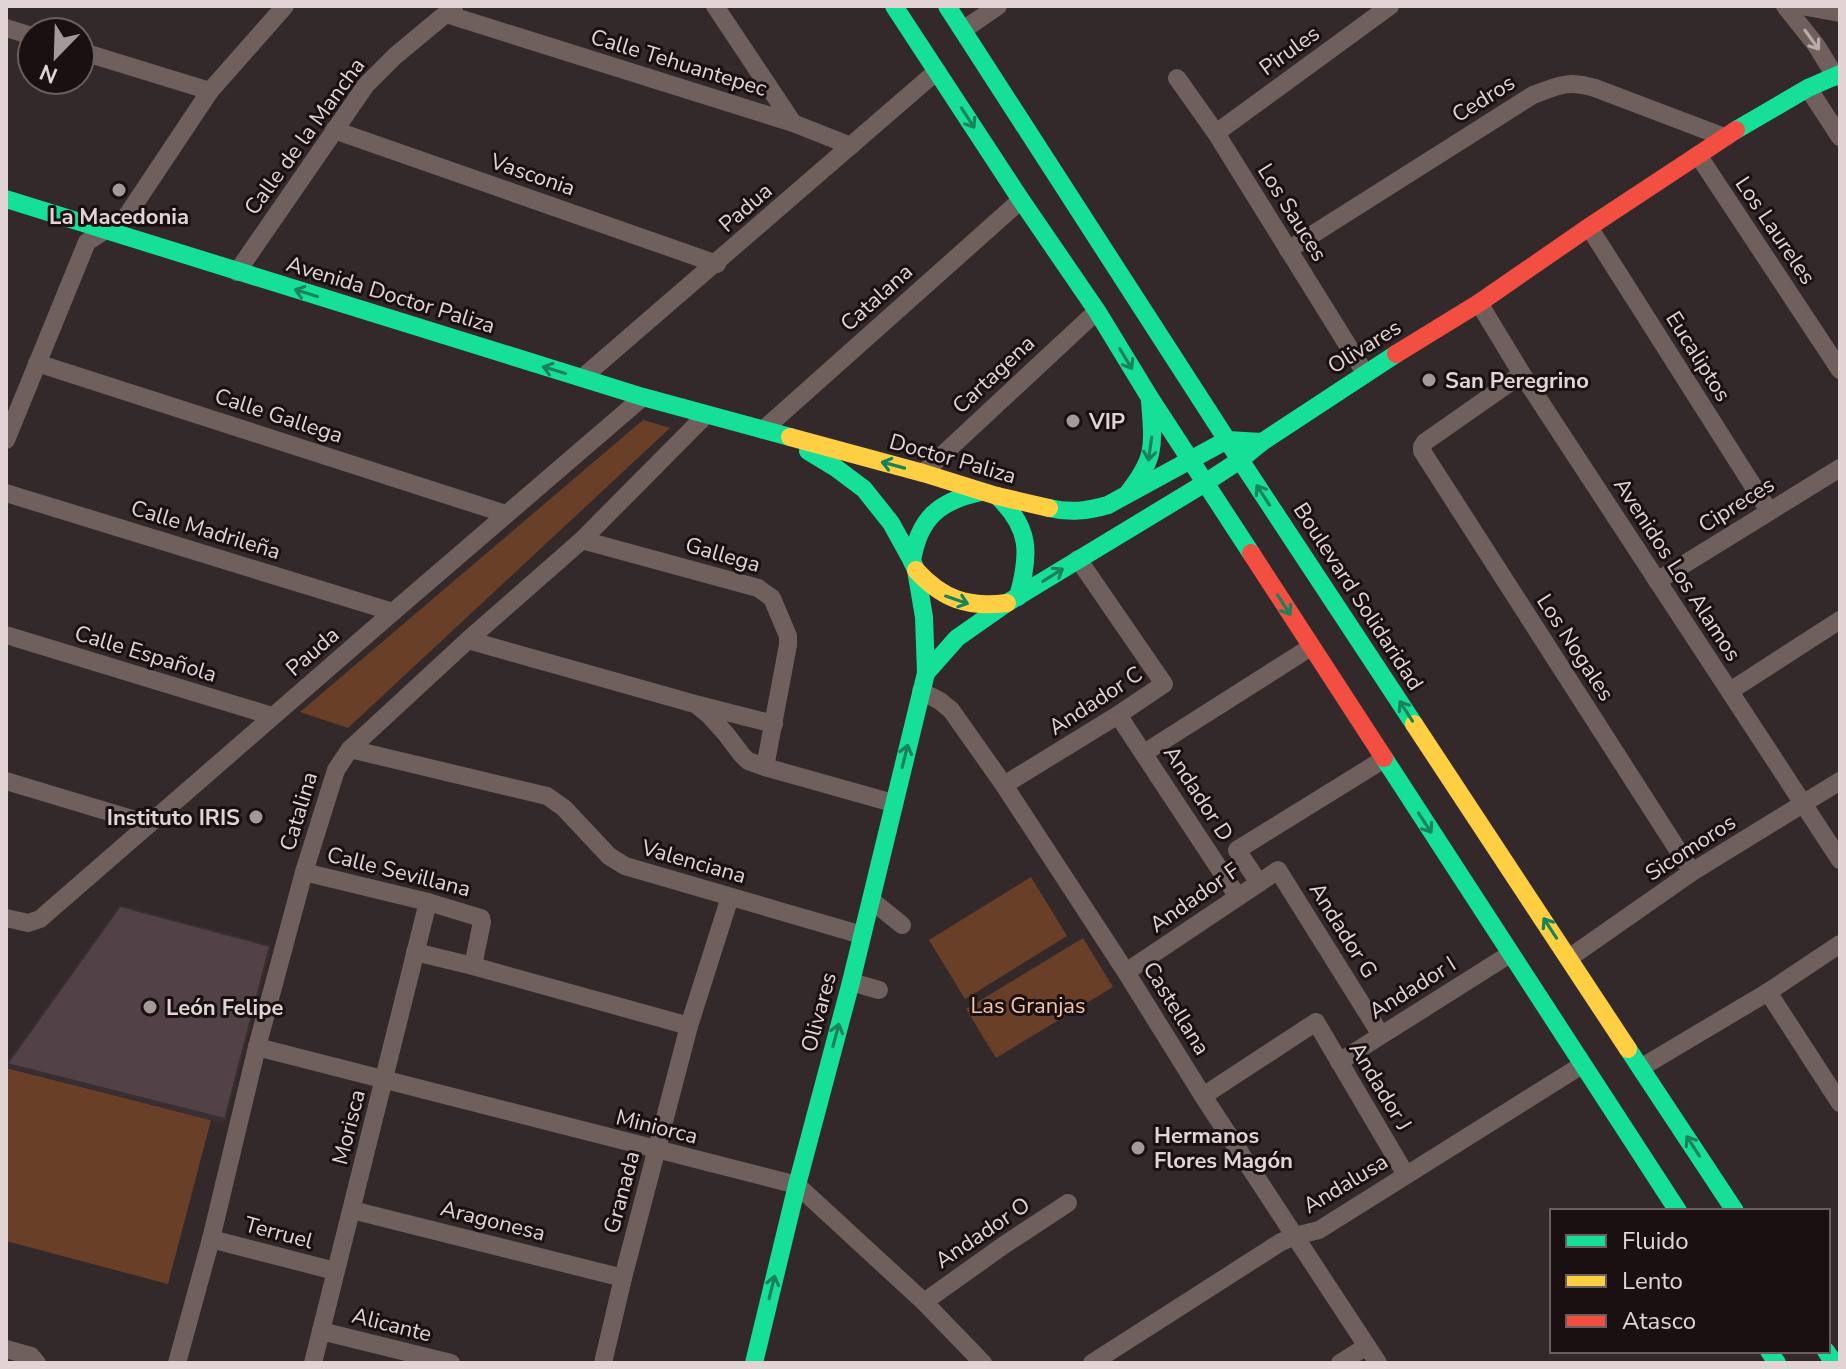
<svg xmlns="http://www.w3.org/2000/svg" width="1846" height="1369" font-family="'Nunito Sans',sans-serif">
  <rect width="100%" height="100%" fill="#34292a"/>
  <!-- green -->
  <g fill="#6a3f27">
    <path d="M643,420L670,428L348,728L300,712Z"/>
    <path d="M1031,877L1067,936L965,999L929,940Z"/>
    <path d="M1083,938L1113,987L996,1058L966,1009Z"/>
    <path d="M6,1068L211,1120L168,1284L6,1241Z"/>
  </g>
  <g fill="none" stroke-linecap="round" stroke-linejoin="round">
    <!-- street -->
    <g stroke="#6f605d" stroke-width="18">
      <path d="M715,6L793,123"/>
      <path d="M1785,6L1816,45L1835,76L1840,78"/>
      <path d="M1801,6L1840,13"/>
      <path d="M446,14L793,123L851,146"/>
      <path d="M6,28L32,36"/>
      <path d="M963,30L998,6"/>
      <path d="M80,51L210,91"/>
      <path d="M1177,78L1216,133L1365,373"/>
      <path d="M1808,88L1840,137"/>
      <path d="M334,130L717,264"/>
      <path d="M1216,133L1390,6"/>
      <path d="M1698,155L1840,370"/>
      <path d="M1589,227L1769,511"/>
      <path d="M1288,250L1533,95C1560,85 1567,80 1595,88L1724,137"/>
      <path d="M237,272L366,85L395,56L454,7"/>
      <path d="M1479,303L1522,374L1840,860"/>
      <path d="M37,363L506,514"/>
      <path d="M1522,374L1425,442L1422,447V451L1692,872"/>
      <path d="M582,378L937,71"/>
      <path d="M763,430L1021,200"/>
      <path d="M6,440L87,242L126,217L210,91L285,6"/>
      <path d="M923,473L1097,311"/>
      <path d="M6,493L393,612"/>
      <path d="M582,540L758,588L772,598L788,636V645L765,767"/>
      <path d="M1657,581L1840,468"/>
      <path d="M6,635L272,716"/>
      <path d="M468,640L695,704L774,724"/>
      <path d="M921,691L940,701L951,710L1004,785L1126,972L1203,1096L1378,1363"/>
      <path d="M1730,691L1840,620"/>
      <path d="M698,706L709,715L726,734L742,755L748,761L765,767L893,803"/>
      <path d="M1118,715L1238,897"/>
      <path d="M350,749L547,796L564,808L609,856L625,866L862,935"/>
      <path d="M1144,753L1311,647"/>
      <path d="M6,781L149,824"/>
      <path d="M1004,785L1118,715L1164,684L1078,559"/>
      <path d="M304,872L428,902L481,918L482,922L473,966"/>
      <path d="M1259,883L1278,870L1381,1035"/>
      <path d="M871,900L902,925"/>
      <path d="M6,918L28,923L40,919L393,612L643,397"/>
      <path d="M415,952L473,966L689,1026"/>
      <path d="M1569,958L1692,872L1840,781"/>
      <path d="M1126,972L1259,883L1237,850L1384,759"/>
      <path d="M851,982L879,990"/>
      <path d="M1768,992L1840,1103"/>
      <path d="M257,1047L797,1185L924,1302L983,1363"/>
      <path d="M1339,1062L1510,954"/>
      <path d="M1642,1067L1768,992L1840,944"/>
      <path d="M1203,1096L1316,1022L1406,1175"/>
      <path d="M352,1210L623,1278"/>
      <path d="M211,1239L335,1271"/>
      <path d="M924,1302L1004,1245L1068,1203"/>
      <path d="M321,1331L451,1363"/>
      <path d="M6,1349L31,1356L37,1363"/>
      <path d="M177,1363L211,1239L257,1047L304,872L336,770L350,749L468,640L582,540L706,415"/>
      <path d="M313,1363L428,902"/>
      <path d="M603,1363L623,1278L689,1026L730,897"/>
      <path d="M1092,1363L1281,1242L1295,1236L1319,1230L1582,1065"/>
      <path d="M1340,1363L1367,1346"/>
    </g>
    <!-- fast -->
    <g stroke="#16e098" stroke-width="18">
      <path d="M894,6L1021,200L1097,311L1150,398L1251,553"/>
      <path d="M947,6L1227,440L1414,724"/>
      <path d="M1736,130L1808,88L1840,74"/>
      <path d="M6,199L643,397L790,437"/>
      <path d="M1128,493C1157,456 1153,445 1150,400"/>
      <path d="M997,496C1031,528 1030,554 1018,597"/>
      <path d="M1049,508C1070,513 1087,511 1108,505L1227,440L1262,442"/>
      <path d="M912,561C919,518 939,501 981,492"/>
      <path d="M926,673L957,638L1007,603L1205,483L1240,460L1262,442L1396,354"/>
      <path d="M1384,758L1678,1211"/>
      <path d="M1628,1049L1735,1211"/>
      <path d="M1769,1351L1777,1363"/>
      <path d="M1826,1351L1834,1363"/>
      <path d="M754,1363L797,1185L851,982L926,673L924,617L916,570L912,561L891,523L864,489L836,468L808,451"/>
    </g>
    <!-- slow -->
    <g stroke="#ffcf43" stroke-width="18">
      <path d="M790,437L923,473L997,496L1049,508"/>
      <path d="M916,570C942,599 968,608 1007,603"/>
      <path d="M1414,724L1628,1049"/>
    </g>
    <!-- jam -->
    <g stroke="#f24e42" stroke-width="18">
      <path d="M1396,354L1479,303L1589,227L1736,130"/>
      <path d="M1251,553L1384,758"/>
    </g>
  </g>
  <!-- shaded-wall -->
  <path fill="#392e32" d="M6,1064H7L225,1119L222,1123L6,1067Z"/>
  <!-- building -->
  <path fill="#524247" stroke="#392e32" stroke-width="2" d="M120,906L270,946L225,1119L7,1064Z"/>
  <!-- one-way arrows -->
  <defs><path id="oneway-shaft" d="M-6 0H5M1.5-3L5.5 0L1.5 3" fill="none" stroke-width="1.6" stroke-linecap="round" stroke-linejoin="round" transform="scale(2)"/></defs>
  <use stroke="#baabab" href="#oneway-shaft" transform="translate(1812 40) rotate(54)"/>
  <g stroke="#18825b">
    <use href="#oneway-shaft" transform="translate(968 118) rotate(57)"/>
    <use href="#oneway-shaft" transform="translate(306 293) rotate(-163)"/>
    <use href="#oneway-shaft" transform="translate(1126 359) rotate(59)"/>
    <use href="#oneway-shaft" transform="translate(554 370) rotate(-163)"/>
    <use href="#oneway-shaft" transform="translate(1150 449) rotate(98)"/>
    <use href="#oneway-shaft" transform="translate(893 465) rotate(-165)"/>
    <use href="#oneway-shaft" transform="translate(1263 495) rotate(-123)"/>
    <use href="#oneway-shaft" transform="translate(1053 575) rotate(-32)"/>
    <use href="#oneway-shaft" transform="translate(957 600) rotate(19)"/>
    <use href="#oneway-shaft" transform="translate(1284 605) rotate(57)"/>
    <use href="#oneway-shaft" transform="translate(1406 711) rotate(-123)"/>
    <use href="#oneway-shaft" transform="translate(905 756) rotate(-76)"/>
    <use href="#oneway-shaft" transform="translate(1425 823) rotate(57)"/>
    <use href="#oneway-shaft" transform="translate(1550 928) rotate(-123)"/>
    <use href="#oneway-shaft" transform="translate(836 1035) rotate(-75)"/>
    <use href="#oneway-shaft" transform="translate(1693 1146) rotate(-123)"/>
    <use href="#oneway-shaft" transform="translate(772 1287) rotate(-76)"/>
  </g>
  <!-- markers -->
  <g fill="#a59899" stroke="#1a1011" stroke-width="3">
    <circle cx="119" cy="190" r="8"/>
    <circle cx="1429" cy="380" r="8"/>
    <circle cx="1073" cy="421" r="8"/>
    <circle cx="256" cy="817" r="8"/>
    <circle cx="150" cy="1007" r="8"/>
    <circle cx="1138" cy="1148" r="8"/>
  </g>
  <g text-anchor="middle" stroke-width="6" stroke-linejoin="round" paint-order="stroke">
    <!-- street labels -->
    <g font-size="22" fill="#e2d4d5" stroke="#1a1011">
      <text transform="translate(1289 50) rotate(-36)" y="8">Pirules</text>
      <text transform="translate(679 62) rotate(17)" y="8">Calle Tehuantepec</text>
      <text transform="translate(1483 98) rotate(-32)" y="8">Cedros</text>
      <text transform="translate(304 136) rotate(-54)" y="8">Calle de la Mancha</text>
      <text transform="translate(533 174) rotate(19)" y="8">Vasconia</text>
      <text transform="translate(745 207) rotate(-41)" y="8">Padua</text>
      <text transform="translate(1293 212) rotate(58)" y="8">Los Sauces</text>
      <text transform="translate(1776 230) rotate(56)" y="8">Los Laureles</text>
      <text transform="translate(391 294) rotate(17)" y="8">Avenida Doctor Paliza</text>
      <text transform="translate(876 297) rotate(-42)" y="8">Catalana</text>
      <text transform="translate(1364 346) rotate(-32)" y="8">Olivares</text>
      <text transform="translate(1699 356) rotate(58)" y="8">Eucaliptos</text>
      <text transform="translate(993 374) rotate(-43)" y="8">Cartagena</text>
      <text transform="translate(279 415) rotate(18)" y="8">Calle Gallega</text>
      <text transform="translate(953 458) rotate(16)" y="8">Doctor Paliza</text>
      <text transform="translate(1736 504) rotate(-32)" y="8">Cipreces</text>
      <text transform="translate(206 529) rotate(17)" y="8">Calle Madrileña</text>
      <text transform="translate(723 554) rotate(16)" y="8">Gallega</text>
      <text transform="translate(1678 569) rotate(57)" y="8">Avenidos Los Alamos</text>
      <text transform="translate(1359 596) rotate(57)" y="8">Boulevard Solidaridad</text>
      <text transform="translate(1576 647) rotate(57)" y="8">Los Nogales</text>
      <text transform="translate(312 651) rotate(-41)" y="8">Pauda</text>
      <text transform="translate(146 653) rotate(17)" y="8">Calle Española</text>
      <text transform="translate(1095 700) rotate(-33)" y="8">Andador C</text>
      <text transform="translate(1199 793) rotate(57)" y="8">Andador D</text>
      <text transform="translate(298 811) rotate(-73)" y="8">Catalina</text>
      <text transform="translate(1690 847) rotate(-33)" y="8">Sicomoros</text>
      <text transform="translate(694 861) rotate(16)" y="8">Valenciana</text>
      <text transform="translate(399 871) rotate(14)" y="8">Calle Sevillana</text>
      <text transform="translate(1194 897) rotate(-35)" y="8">Andador F</text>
      <text transform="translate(1344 930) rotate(58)" y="8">Andador G</text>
      <text transform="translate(1412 987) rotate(-32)" y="8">Andador I</text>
      <text transform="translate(1177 1008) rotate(58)" y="8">Castellana</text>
      <text transform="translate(818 1012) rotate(-75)" y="8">Olivares</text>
      <text transform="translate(1381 1086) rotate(59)" y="8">Andador J</text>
      <text transform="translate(657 1126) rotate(14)" y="8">Miniorca</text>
      <text transform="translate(348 1127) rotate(-76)" y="8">Morisca</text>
      <text transform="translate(1345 1183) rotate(-31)" y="8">Andalusa</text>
      <text transform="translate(621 1192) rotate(-75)" y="8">Granada</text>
      <text transform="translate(493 1220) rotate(14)" y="8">Aragonesa</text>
      <text transform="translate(279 1232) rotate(15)" y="8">Terruel</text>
      <text transform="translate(982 1232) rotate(-34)" y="8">Andador O</text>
      <text transform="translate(392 1324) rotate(14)" y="8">Alicante</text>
    </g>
    <!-- poi labels -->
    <g font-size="22" font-weight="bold" fill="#e2d4d5" stroke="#1a1011" text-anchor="start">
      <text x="119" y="224" text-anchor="middle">La Macedonia</text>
      <text x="1445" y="388">San Peregrino</text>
      <text x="1089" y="429">VIP</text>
      <text x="240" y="825" text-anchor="end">Instituto IRIS</text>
      <text x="166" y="1015">León Felipe</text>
      <text x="1154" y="1143">Hermanos<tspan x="1154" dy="25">Flores Magón</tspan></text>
    </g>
    <!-- park labels -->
    <g font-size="22" fill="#f5c5a9" stroke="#1a1011">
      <text x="1028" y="1013">Las Granjas</text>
    </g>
  </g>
  <!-- border -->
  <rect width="1846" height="1369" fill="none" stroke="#e2d4d5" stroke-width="16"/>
  <!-- legend -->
  <rect x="1550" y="1209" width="280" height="144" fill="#1a1011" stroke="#6a5e5f" stroke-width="2"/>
  <rect x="1566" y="1235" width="40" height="12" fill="#16e098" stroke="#6a5e5f" stroke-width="2"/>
  <text x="1622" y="1249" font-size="24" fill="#e2d4d5">Fluido</text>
  <rect x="1566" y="1275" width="40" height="12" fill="#ffcf43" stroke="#6a5e5f" stroke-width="2"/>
  <text x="1622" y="1289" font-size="24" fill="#e2d4d5">Lento</text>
  <rect x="1566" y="1315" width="40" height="12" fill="#f24e42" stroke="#6a5e5f" stroke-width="2"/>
  <text x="1622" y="1329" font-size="24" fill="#e2d4d5">Atasco</text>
  <!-- north arrow -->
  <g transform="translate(56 56) rotate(203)"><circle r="38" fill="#1a1011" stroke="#6a5e5f" stroke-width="2"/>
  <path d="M0-6L14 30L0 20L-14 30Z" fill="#a59899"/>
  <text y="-12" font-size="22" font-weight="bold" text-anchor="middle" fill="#e2d4d5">N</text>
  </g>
</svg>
